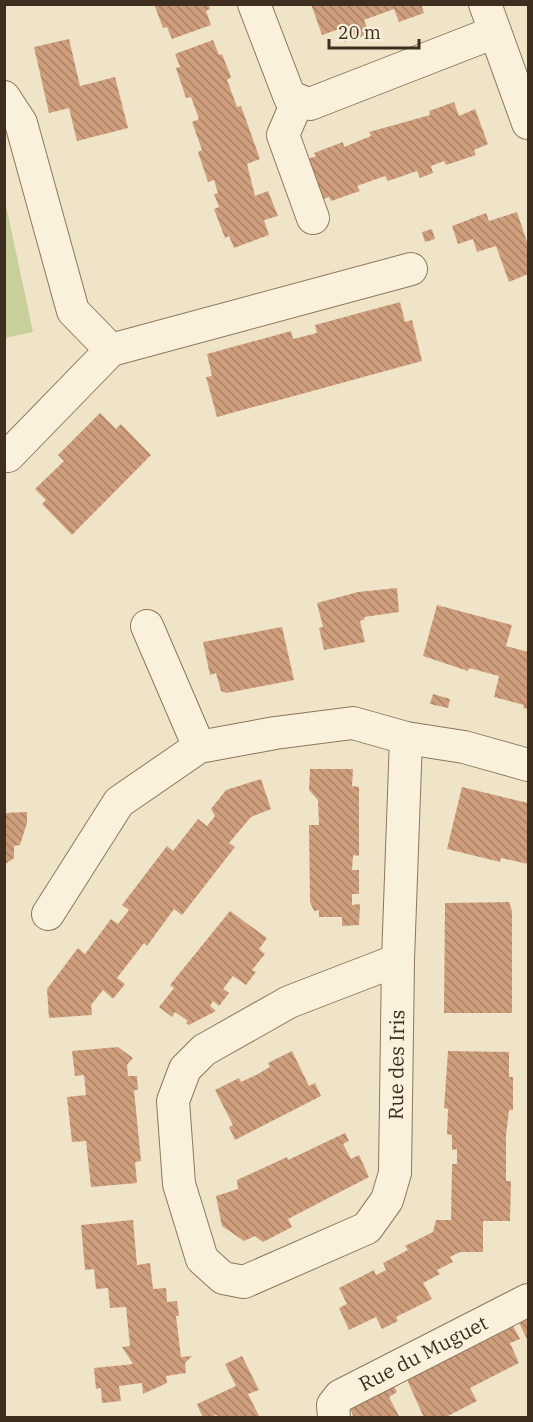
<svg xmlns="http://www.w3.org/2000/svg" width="533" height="1422" font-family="'IBM Plex Serif',serif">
  <defs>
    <pattern id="building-back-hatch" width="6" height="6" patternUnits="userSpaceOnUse" patternTransform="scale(1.5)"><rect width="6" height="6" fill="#cf9f7d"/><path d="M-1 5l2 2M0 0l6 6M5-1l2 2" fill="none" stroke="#a98266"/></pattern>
  </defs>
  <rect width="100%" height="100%" fill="#f0e4c8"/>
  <!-- green -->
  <path fill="#c9cf9b" d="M4,196L33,332L5,338H4Z"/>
  <!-- building -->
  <g fill="url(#building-back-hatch)">
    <path d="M154,4H208L210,9L206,11L211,25L172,39L167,27L163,28Z"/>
    <path d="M311,4H421L424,13L399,22L394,9L364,20L369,34L344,42L339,29L322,35Z"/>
    <path d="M69,39L80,86L115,77L128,128L77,141L69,108L49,113L34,47Z"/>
    <path d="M213,40L219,55L222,54L231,77L227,80L236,104L237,107L241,106L260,159L247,164L255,196L268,191L278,216L264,220L269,235L234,248L229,236L225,238L214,209L219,207L214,194L218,193L214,180L208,182L198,152L202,150L192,122L199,119L191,97L186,98L176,68L180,67L175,54Z"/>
    <path d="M454,102L459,116L475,109L488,144L474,150L476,155L446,165L444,161L431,166L433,173L420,178L417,171L388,181L385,176L357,186L360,191L331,201L329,197L318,201L303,161L316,156L314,153L343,142L344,147L371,136L369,132L430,115L429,111Z"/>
    <path d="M517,212L528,245V274L509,282L496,246L477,252L473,239L458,244L452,226L486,213L489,221Z"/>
    <path d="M432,229L435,239L425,242L422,232Z"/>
    <path d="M400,302L405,322L412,320L422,361L217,417L206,377L212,376L207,354L291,331L293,339L317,333L315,325Z"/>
    <path d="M100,413L116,429L121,424L151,455L72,535L42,504L46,500L35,489L64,461L58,455Z"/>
    <path d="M397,588L399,612L364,617L365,619L360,621L365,642L324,650L319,628L323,627L317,603L358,592Z"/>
    <path d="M437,605L512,625L506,646L528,652V709L523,708L524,705L494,697L499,676L469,668L468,671L423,656Z"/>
    <path d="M282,627L294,680L227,693L221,691L216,673L210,675L203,642Z"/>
    <path d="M433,694L450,699L448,708L430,704Z"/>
    <path d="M310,769H353L352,786L359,787V856L353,855L352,870H359V894H352V905L360,904L359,925L342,926V917H319V910L314,911L310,902L309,825H319L318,800L309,790Z"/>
    <path d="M261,779L271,809L251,817L229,843L235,847L182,915L174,909L147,946L144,943L117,978L125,984L113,999L103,990L91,1005L92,1015L49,1018L47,989L78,948L85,954L111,919L118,924L129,910L122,905L167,846L173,851L198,819L207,826L215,816L211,809L226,790Z"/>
    <path d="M462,787L528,803V864L501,858L500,862L447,849Z"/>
    <path d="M27,812V823L20,845L14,846V858L4,865V813Z"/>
    <path d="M509,902L512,911V1013H444L445,903Z"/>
    <path d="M230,911L267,938L259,949L265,954L252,970L256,972L246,985L233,976L223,989L229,993L219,1006L213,1001L210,1006L216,1011L189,1025L186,1023L188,1021L175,1012L172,1017L159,1007L174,988L170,985Z"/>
    <path d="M118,1047L133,1058L127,1065L128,1076H137L138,1090H134L141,1161L135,1162L137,1183L91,1187L86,1141L72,1142L67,1097L86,1095L84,1075L75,1076L72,1051Z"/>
    <path d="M292,1051L309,1086L315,1083L321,1096L235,1140L229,1127L233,1125L215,1090L239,1078L241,1082L256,1075L270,1067L268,1063Z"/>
    <path d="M448,1051L509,1052V1077H513V1110H509L506,1135V1181H511L510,1221H483V1252H460L450,1257L453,1262L437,1270L440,1274L423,1283L432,1299L396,1317L398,1321L382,1329L376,1317L349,1330L339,1308L347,1304L339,1288L374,1270L376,1275L386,1270L383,1263L408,1250L405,1246L433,1232L436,1220H451L452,1164H457V1149L452,1150V1135L447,1134L448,1109L444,1108Z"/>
    <path d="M345,1133L349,1141L343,1144L351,1159L359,1155L369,1177L288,1219L292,1227L263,1242L255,1236L244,1241L222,1226L216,1196L238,1189L237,1180L287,1157L288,1160Z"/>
    <path d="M133,1220L137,1265L150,1263L153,1289L166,1288L167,1302L177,1301L179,1316H176L181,1357L192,1356L185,1363L186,1373L166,1376L167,1383L143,1394L142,1383L119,1386L121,1401L102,1403L101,1388L96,1389L94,1368L133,1364L122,1347L130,1346L126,1307L110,1308L108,1288L96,1289L94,1269L85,1270L81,1225Z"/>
    <path d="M528,1313V1341L517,1319Z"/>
    <path d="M511,1322L520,1339L510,1343L519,1363L470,1388L477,1401L444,1418H424L408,1382L410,1373Z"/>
    <path d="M242,1356L259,1390L248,1394L260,1418H218L217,1415L203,1418L197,1404L236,1386L225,1364Z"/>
    <path d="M392,1382L397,1392L389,1397L400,1418H354L348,1404Z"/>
  </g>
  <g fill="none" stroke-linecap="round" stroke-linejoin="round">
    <!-- minor casing -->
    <g stroke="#8d765c" stroke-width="34">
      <g id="minor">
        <path d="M254,4L290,98L310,104L495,32"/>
        <path d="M485,4L528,123"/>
        <path d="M4,97L21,123L73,311L111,350L411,269"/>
        <path d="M298,100L283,135L313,218"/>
        <path d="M8,456L111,350"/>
        <path d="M147,626L199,747"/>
        <path d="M48,914L119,802L199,747L275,733L353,723L406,738L464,747L528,765"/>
        <path id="s1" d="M398,960L289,1002L204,1050L185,1069L173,1101L179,1184L202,1259L223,1278L244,1282L367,1228L387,1200L395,1173L398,960L406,738"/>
        <path id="s2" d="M334,1418L333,1405L340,1396L528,1300"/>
      </g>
    </g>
    <!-- minor -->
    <use href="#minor" stroke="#faf1dc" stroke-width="32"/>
  </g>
  <g text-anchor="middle" stroke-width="5" stroke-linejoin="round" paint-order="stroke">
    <!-- street labels -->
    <g font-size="20" fill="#3d2e20" stroke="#f7eed8">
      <text dy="7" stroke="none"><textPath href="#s1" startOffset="792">Rue des Iris</textPath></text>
      <text dy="7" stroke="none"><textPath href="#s2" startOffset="118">Rue du Muguet</textPath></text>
    </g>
  </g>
  <!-- border -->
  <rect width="533" height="1422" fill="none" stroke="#3d2e20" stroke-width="12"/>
  <!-- scale -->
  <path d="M329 39v9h90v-9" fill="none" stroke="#3d2e20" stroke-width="3"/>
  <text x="338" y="39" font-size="18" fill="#3d2e20" stroke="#f7eed8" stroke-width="4.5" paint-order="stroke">20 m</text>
</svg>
